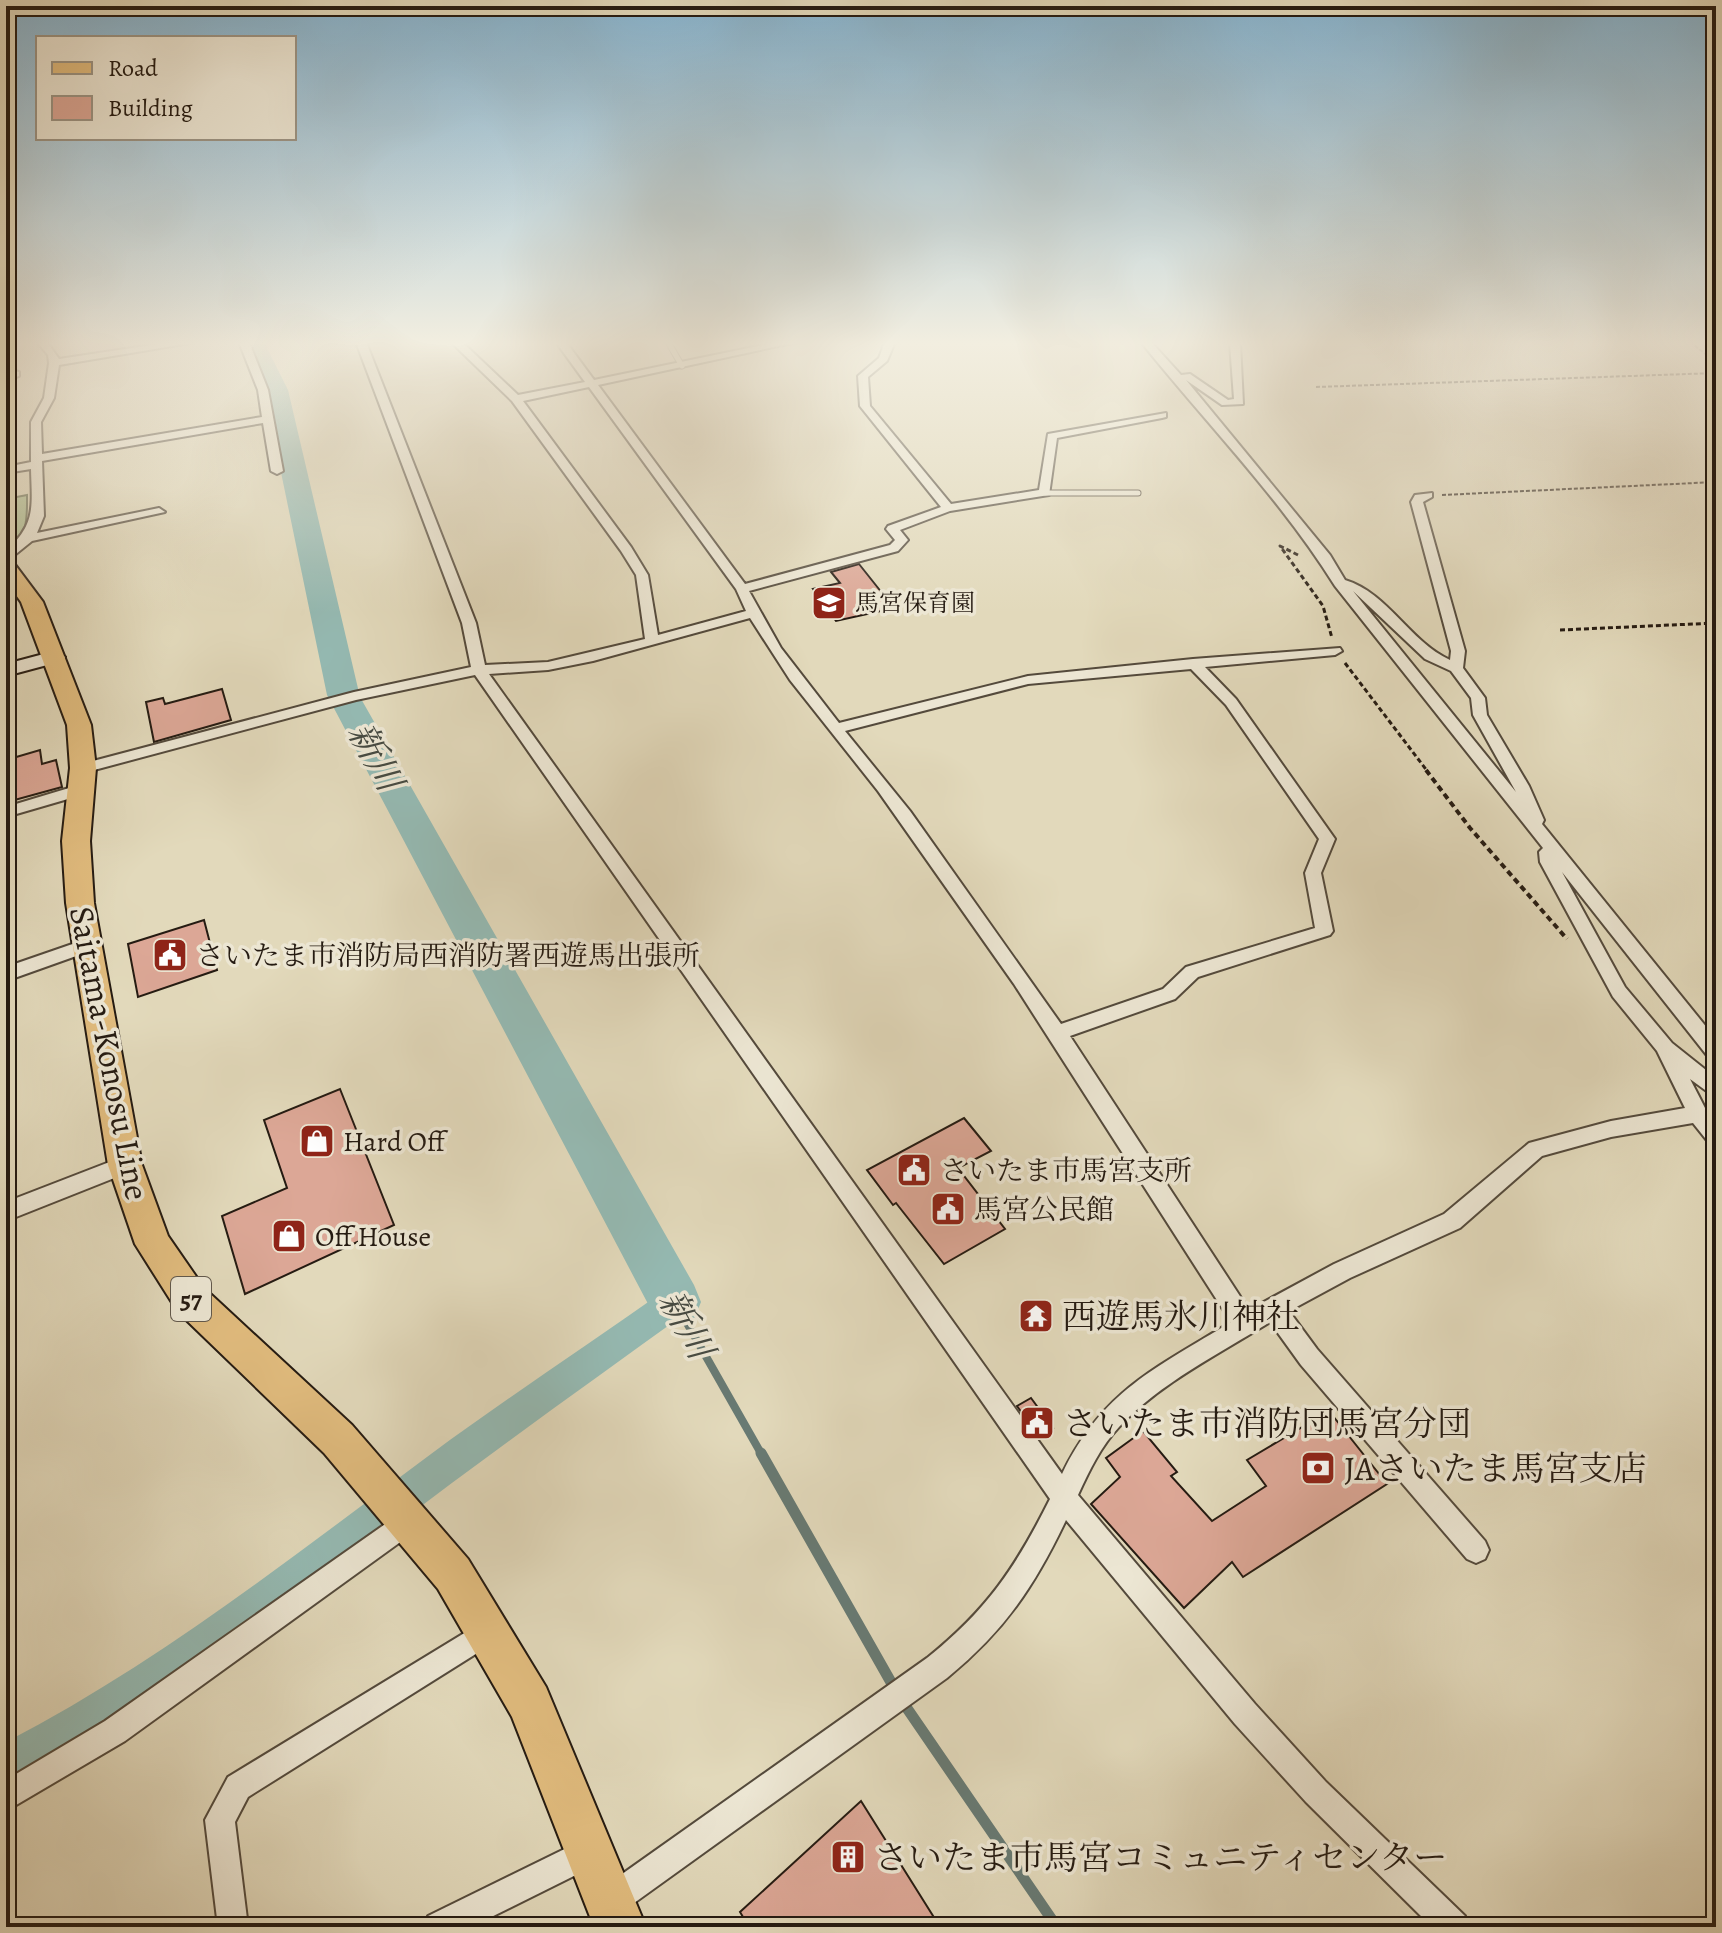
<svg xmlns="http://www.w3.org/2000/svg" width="1722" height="1933" font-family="Alegreya,'Noto Serif JP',serif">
  <rect width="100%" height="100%" fill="#e2d9bb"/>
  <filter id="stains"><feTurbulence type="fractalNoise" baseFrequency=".0025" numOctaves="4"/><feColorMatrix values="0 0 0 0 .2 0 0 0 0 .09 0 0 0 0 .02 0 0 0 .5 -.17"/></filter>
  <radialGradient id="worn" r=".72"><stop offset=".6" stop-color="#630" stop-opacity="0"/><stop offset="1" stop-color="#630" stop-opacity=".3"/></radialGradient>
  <!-- green -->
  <path fill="#b0c092" stroke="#6a6e52" stroke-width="2" d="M27,495C27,515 29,540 6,547V499Z"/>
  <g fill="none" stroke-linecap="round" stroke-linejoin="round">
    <!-- stream-far1 -->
    <path stroke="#687a73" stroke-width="8" d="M675,1302L762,1455"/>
    <!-- stream -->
    <g stroke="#687a73" stroke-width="11">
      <path d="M761,1453L896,1691"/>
      <path d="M902,1701L1057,1927"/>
    </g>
    <!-- canal -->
    <path fill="#95bab3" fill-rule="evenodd" d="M675,1287L686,1291L691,1302L686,1313C583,1387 480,1461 379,1538C262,1628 143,1728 6,1785V1742C159,1663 293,1556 431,1454C507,1398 586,1346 664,1291Z"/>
    <!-- river -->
    <path fill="#95bab3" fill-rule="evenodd" d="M242,342H264L288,390L360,697L694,1285L701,1302L694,1319L675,1326L656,1319L327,695L264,390Z"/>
  </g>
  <!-- building -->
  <g fill="#dca796" stroke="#251b12" stroke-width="2">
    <path d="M859,564L894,608L836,621L813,589L840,583L831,572Z"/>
    <path d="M222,689L231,720L154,742L146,702L163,698L165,704Z"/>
    <path d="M40,750L42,764L56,760L62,787L11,801L6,760Z"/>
    <path d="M204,920L217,970L138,997L128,944Z"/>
    <path d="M340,1089L394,1225L245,1294L222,1216L287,1188L264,1120Z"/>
    <path d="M964,1118L991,1151L958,1168L1005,1229L944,1264L896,1203L893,1205L867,1170Z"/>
    <path d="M1031,1398L1053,1428L1039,1437L1017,1406Z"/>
    <path d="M1329,1411L1387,1484L1243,1577L1232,1562L1184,1608L1091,1504L1120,1477L1106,1458L1143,1431L1177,1472L1171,1476L1212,1521L1266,1486L1247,1460Z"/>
    <path d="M861,1801L940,1927H749L740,1912Z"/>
  </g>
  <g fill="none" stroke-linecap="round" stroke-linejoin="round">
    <!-- lane casing -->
    <g stroke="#544a3c" stroke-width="7">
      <g id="lane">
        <path d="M668,342L682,366"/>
        <path d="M1045,493H1138"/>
      </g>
    </g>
    <!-- street casing -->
    <g stroke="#544a3c" stroke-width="4">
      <g id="street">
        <path d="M37,342H47L59,359L171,342H196L59,365L54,398L41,422L42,454L262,417L258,390L239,342H249L268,390L283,471L277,474L271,471L263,423L42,461L44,516L37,533L159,508L165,512L32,541L6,562V551C36,524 32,507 31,469L6,473V467L31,462V422L44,398L49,363L48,355Z"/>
        <path d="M356,342H366L476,623L485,665L548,662L645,639L636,575L621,551L512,401L451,342H462L518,395L585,382L556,342H566L594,380L777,342H797L598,385L745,584L890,545L895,540L886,529L888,526L941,507L860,406L858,376L879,358L885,342H895L887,361L868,377L870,406L951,504L1039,490L1048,434L1166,413V417L1162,418L1057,438L1049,495L950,511L900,530L908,540L898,551L749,591L781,648L839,723L1028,676L1193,659L1340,648L1342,651L1335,655L1205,667L1236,699L1335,839L1321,873L1333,931L1330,935L1198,977L1175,999L1070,1036L1249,1310L1334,1264L1444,1214L1529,1143L1611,1121L1685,1108L1657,1051L1613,997L1540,862L1539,852L1543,848L1335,586C1280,498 1206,423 1141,342H1151L1181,375L1190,374L1228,400L1234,399L1230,342H1240L1243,404L1222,405L1186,380L1330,555L1345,580C1388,593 1409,641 1450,660L1451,651L1411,502L1415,495L1432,493V497L1423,502L1465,651L1463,668L1485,698L1487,715L1529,786L1544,820L1542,824L1716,1039V1061L1709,1058L1562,872L1625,987L1672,1043L1716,1078V1098L1690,1079L1705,1108L1716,1122V1145L1709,1143L1693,1123L1611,1137L1542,1156L1460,1228L1350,1278L1289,1311L1317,1349L1485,1541L1489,1550L1485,1559L1476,1563L1467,1559L1301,1365L1270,1322C1219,1354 1160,1383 1119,1427C1101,1446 1089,1471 1078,1495L1255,1704L1326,1782L1465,1916L1469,1927H1432L1306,1802L1235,1724L1066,1520C1034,1587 1005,1630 947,1678L623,1911L612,1915L601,1911L597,1900L601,1889L927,1658C987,1610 1016,1567 1050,1499L475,675L356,700L83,773L75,768L78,765L354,692L471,667L462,623ZM589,387L736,589L746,611L658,635L648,575L631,547L523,401ZM1353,591L1425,659L1451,671L1471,698L1473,715L1516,792ZM750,618L790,680L878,791L1014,984L1231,1322C1156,1368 1102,1391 1062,1474L489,674L548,670L593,661ZM1191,669L1226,705L1319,839L1305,873L1315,928L1186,967L1163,989L1061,1024L910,811L845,731L1028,684Z"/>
        <path d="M15,371L19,372V376L6,380V374Z"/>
        <path d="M79,785L85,786L87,790L85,794L6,817V807Z"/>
        <path d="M87,939L93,940L96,945L93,950L6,981V967Z"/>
        <path d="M125,1156L132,1159L135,1165L132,1171L6,1221V1202Z"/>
        <path d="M408,1508L417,1512L421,1521L417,1530L125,1741L6,1811V1780L105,1721Z"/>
        <path d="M489,1618L498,1622L502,1631L498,1640L248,1797L235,1822L248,1927H218L205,1820L228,1777Z"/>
        <path d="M589,1837L600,1841L604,1852L600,1863L471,1927H424L428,1916Z"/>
      </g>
    </g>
    <!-- secondary casing -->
    <g stroke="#251b12" stroke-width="4">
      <path id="secondary" d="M55,651L65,657L62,661L6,676V664Z"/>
    </g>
    <!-- primary casing -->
    <g stroke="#251b12" stroke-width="4">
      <path id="primary" d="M6,560L13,562L43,602L91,725L96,768L90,841L94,903L142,1165L168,1236L204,1288L352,1425L468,1559L546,1687L646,1927H594L512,1717L438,1589L324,1453L178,1312L135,1244L108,1165L66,903L62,841L70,768L67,725L21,602L6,581Z"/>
    </g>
    <!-- path-far2 -->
    <g stroke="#251b12" stroke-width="2" stroke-dasharray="4 2" stroke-linecap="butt">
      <path d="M1690,342L1716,362"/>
      <path d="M1316,387L1716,373"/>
      <path d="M1442,495L1716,482"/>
    </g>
    <!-- path-far1 -->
    <g stroke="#251b12" stroke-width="3" stroke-dasharray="5 3" stroke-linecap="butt">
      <path d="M1298,555L1280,546L1323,606L1332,638"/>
      <path d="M1560,630L1716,623"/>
      <path d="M1345,663L1428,772"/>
    </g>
    <!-- path -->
    <path stroke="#251b12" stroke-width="4" stroke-dasharray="6 4" stroke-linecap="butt" d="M1426,770L1470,828L1567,939"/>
    <!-- lane -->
    <use href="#lane" stroke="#ece6d3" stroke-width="5"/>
    <!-- street -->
    <use href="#street" fill="#ece6d3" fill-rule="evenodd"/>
    <!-- secondary -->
    <use href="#secondary" fill="#ece6d3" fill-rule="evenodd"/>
    <!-- primary -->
    <use href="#primary" fill="#e1bc7e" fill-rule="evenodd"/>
  </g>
  <!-- sky -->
  <linearGradient id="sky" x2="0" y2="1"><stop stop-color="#87b6d3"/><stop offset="0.56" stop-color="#f2eee0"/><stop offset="1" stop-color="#f2eee0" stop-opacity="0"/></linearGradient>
  <rect width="1722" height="613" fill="url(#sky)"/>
  <!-- icons -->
  <defs>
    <g id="school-square" transform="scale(1.8)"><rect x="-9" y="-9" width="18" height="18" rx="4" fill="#8f2418" stroke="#ece6d3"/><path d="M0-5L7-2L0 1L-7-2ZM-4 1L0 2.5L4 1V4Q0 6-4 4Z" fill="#fff"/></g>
    <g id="civic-square" transform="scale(1.8)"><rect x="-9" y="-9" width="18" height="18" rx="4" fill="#8f2418" stroke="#ece6d3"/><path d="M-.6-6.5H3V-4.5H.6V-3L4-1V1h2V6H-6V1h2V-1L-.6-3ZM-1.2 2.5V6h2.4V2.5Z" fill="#fff"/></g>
    <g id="shop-square" transform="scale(1.8)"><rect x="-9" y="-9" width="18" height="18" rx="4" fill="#8f2418" stroke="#ece6d3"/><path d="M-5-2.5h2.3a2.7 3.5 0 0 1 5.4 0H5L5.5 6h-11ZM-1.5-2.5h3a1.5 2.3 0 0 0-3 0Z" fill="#fff"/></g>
    <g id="temple-square" transform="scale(1.8)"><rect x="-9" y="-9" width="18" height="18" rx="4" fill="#8f2418" stroke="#ece6d3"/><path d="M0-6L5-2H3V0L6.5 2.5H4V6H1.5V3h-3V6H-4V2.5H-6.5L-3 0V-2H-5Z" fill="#fff"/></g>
    <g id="bank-square" transform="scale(1.8)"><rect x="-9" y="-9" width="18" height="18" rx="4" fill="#8f2418" stroke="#ece6d3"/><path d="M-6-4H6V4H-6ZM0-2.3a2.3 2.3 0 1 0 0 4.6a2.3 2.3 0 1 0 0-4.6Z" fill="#fff"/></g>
    <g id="building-square" transform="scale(1.8)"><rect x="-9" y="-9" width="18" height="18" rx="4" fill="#8f2418" stroke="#ece6d3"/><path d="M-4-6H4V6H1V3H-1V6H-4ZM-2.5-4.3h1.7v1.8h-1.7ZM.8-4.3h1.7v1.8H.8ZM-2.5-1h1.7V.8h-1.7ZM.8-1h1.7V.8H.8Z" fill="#fff"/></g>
  </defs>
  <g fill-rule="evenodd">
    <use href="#school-square" x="829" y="603"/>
    <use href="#civic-square" x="170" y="955"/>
    <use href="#shop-square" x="317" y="1141"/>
    <use href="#civic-square" x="914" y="1170"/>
    <use href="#civic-square" x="948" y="1209"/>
    <use href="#shop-square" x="289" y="1236"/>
    <use href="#temple-square" x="1036" y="1316"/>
    <use href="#civic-square" x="1037" y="1423"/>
    <use href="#bank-square" x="1318" y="1468"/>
    <use href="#building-square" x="848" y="1857"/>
  </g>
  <g text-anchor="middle" stroke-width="7" stroke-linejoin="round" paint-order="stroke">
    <!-- far-poi labels -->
    <g font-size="24" fill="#251b12" stroke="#ece6d3" text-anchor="start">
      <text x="855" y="611">馬宮保育園</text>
    </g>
    <!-- shield labels -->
    <rect fill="#ece6d3" stroke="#61584c" stroke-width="2" x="171" y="1277" width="40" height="44" rx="6"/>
    <g font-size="26" font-weight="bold" fill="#251b12">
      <text x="191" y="1308">57</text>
    </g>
    <!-- poi labels -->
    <g font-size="28" fill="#251b12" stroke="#ece6d3" text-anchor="start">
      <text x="196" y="965">さいたま市消防局西消防署西遊馬出張所</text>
      <text x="343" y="1151">Hard Off</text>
      <text x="940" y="1180">さいたま市馬宮支所</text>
      <text x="974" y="1219">馬宮公民館</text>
      <text x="315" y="1246">Off House</text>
    </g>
    <!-- near-street labels -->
    <g font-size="34" fill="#251b12" stroke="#ece6d3">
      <text transform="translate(110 1053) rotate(79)" y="12">Saitama-Konosu Line</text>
    </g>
    <!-- near-poi labels -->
    <g font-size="34" fill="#251b12" stroke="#ece6d3" text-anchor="start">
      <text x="1062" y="1328">西遊馬氷川神社</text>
      <text x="1063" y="1435">さいたま市消防団馬宮分団</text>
      <text x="1344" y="1480">JAさいたま馬宮支店</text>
      <text x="874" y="1869">さいたま市馬宮コミュニティセンター</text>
    </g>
    <!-- near-water labels -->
    <g font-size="36" font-style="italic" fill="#474b42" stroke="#ece6d3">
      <text transform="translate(376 756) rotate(61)" y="13">新川</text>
      <text transform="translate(687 1324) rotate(61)" y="13">新川</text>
    </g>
  </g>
  <!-- margin -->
  <rect width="1722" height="1933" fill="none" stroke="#e2d9bb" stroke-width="32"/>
  <rect x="8" y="8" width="1706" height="1917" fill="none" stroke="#251b12" stroke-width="4"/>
  <rect x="16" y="16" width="1690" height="1901" fill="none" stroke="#251b12" stroke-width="2"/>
  <!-- legend -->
  <rect x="36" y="36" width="260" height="104" fill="#ece6d3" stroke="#9c9586" stroke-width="2"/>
  <rect x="52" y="62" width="40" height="12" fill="#e1bc7e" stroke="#9c9586" stroke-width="2"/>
  <text x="108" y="76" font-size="24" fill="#251b12">Road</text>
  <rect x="52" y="96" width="40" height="24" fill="#dca796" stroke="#9c9586" stroke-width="2"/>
  <text x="108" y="116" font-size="24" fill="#251b12">Building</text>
  <rect width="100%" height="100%" filter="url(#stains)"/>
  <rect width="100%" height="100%" fill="url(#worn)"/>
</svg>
